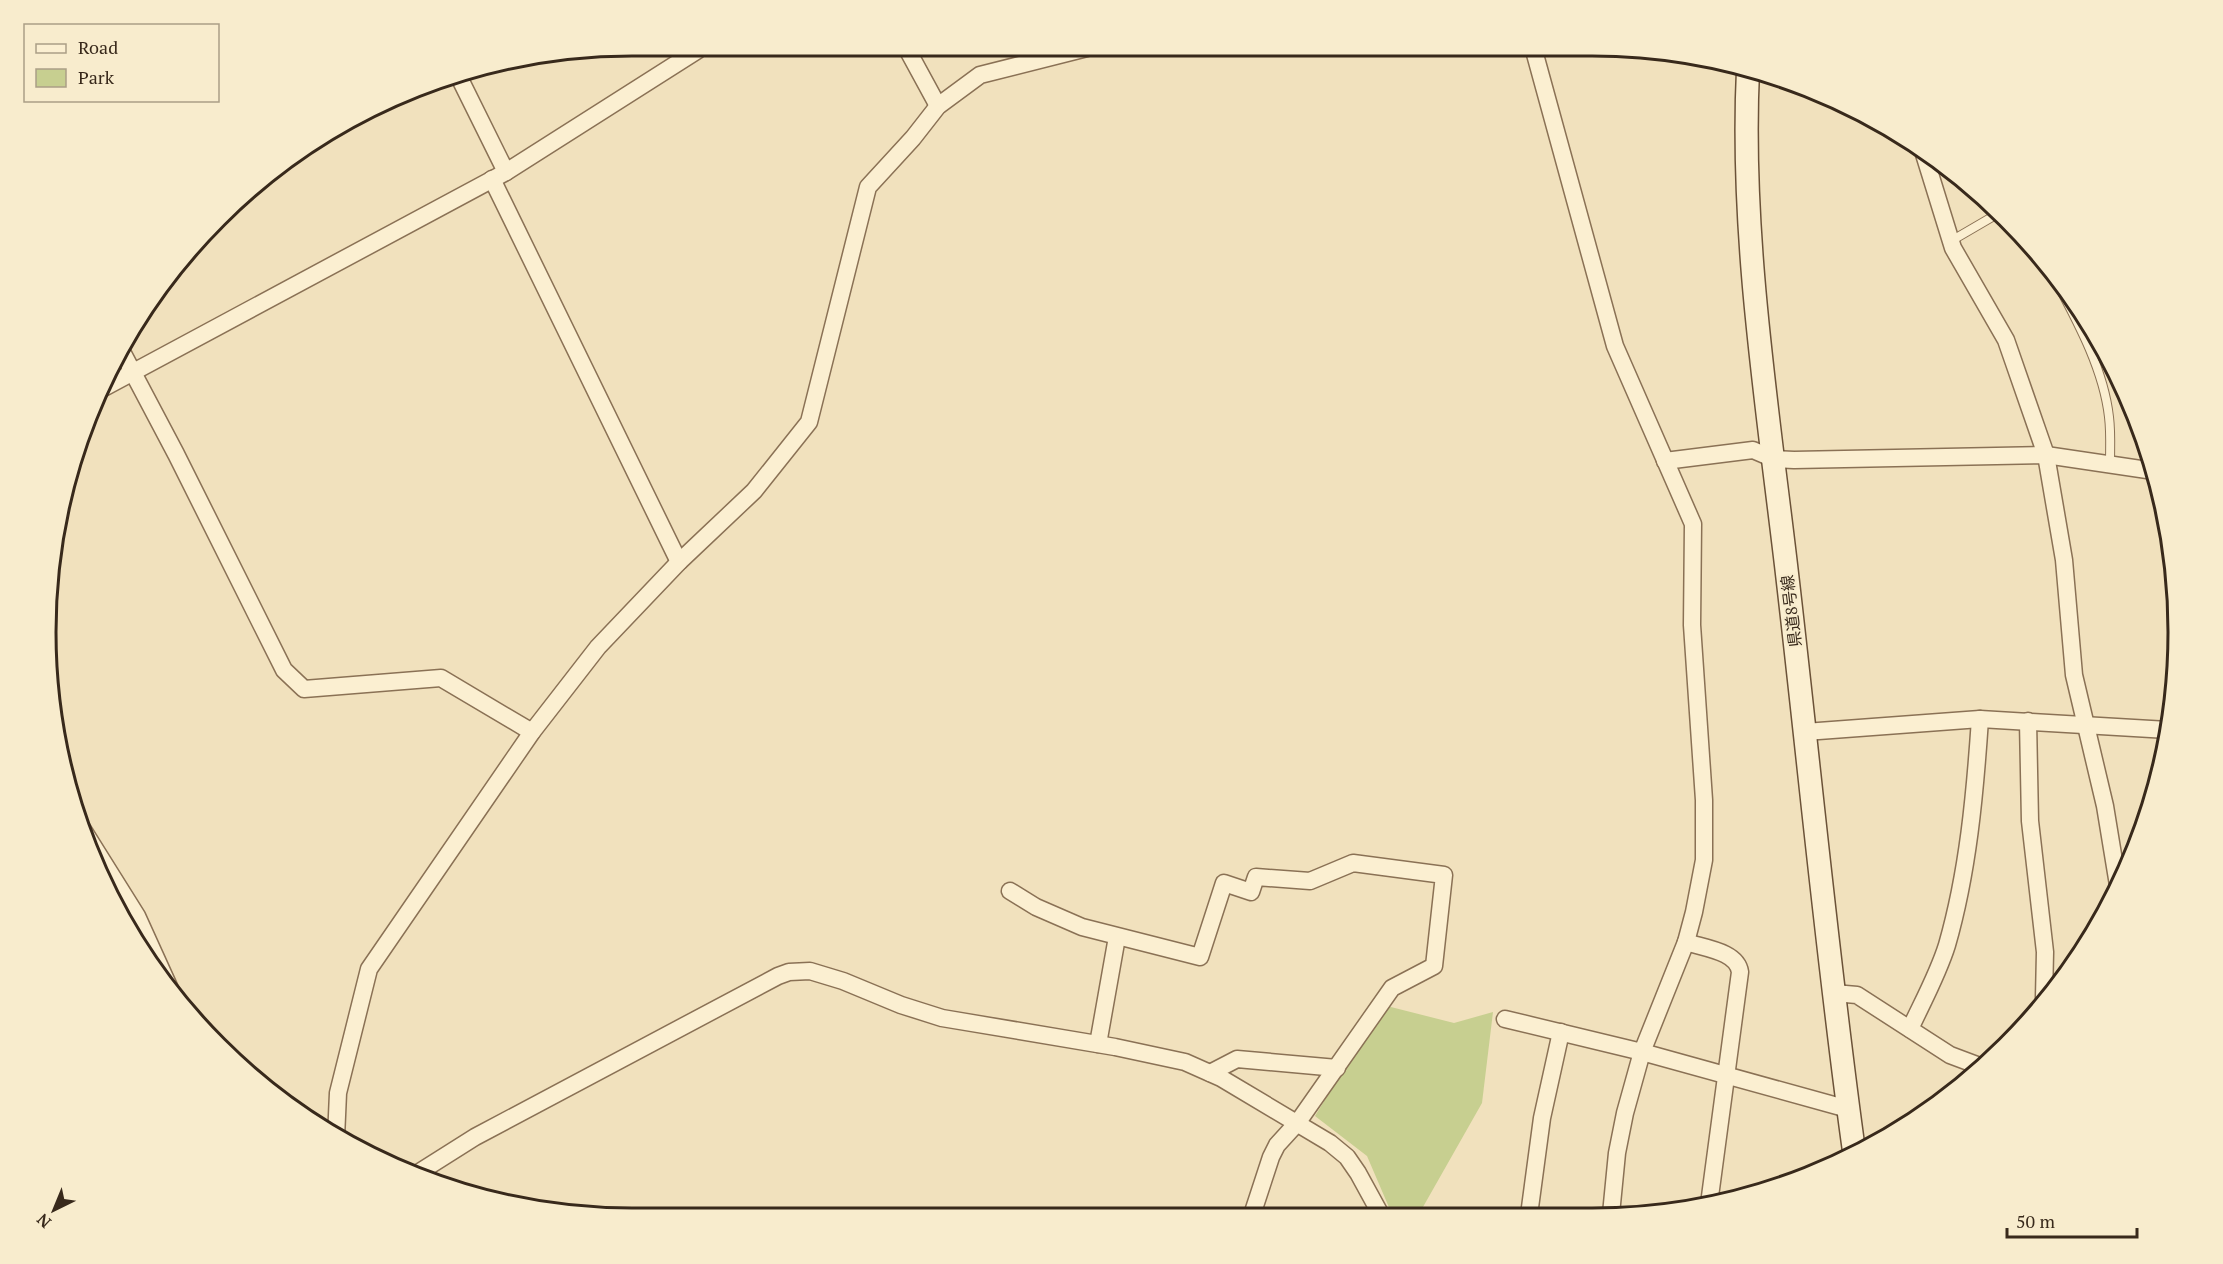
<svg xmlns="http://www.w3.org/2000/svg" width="2223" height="1264" font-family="'PT Serif','Noto Sans JP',serif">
  <rect width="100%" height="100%" fill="#f1e1bd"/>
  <!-- green -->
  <path fill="#c7cf90" d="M1383,1005L1454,1023L1493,1012L1482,1103L1419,1214L1391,1212L1367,1156L1315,1116Z"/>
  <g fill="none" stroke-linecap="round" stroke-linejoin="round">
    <!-- stream -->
    <path stroke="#689086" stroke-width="5" d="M111,900L132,931L137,945"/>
    <!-- service casing -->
    <g stroke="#8a7155" stroke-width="10">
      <g id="service">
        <path d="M1951,241L1999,213"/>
        <path d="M2047,264C2072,312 2103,364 2109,417C2111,433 2110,448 2110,464"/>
      </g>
    </g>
    <!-- minor casing -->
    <g stroke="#8a7155" stroke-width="19">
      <g id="minor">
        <path d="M1533,47L1615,346L1693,524L1692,625L1704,800V860L1694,912L1686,942L1642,1052L1625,1113L1617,1153L1611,1214"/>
        <path d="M907,49L938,106"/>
        <path d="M457,73L506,172"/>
        <path d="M1923,151L1953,248L2006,340L2046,455L2064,560L2074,675L2105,806L2118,885"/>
        <path d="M492,179L679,562"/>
        <path d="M120,348L176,454L284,670L304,689L441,678L532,732"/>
        <path d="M98,391L506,172L698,50"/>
        <path d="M1665,461L1753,450L1774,459L1794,460L2046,455L2154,471"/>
        <path d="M2028,721L2030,821L2045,952L2044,998"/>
        <path d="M1805,732L1980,719L2168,730"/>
        <path d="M80,825L137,916L171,991"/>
        <path d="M1010,891L1036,907L1082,927L1200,957L1224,883L1251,892L1256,877L1310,881L1353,863L1444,875L1434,966L1392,988L1298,1122L1277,1145L1271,1157L1252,1215"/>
        <path d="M1686,942C1703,948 1737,951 1740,972L1709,1204"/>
        <path d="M1834,993L1857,995L1950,1055L1982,1067"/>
        <path d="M1505,1019L1642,1052L1848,1109"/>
        <path d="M1910,1029C1923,1001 1938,974 1947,945C1968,872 1975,794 1980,719"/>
        <path d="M1098,1044L1117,937"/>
        <path d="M1210,1073L1237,1059L1337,1068"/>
        <path d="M336,1138L338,1093L369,969L532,732L598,647L679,562L754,491L809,422L868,187L913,138L938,106L980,75L1087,48"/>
        <path d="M418,1173L475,1137L778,976L789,972L810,971L843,981L901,1005L942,1018L1115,1047L1185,1062L1221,1078L1330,1143L1347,1157L1358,1173L1381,1215"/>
        <path d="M1529,1215L1542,1118L1561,1032"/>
      </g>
    </g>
    <!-- secondary casing -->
    <g stroke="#6b5238" stroke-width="25">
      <path id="secondary" d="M1748,70C1740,232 1767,404 1786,565C1809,761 1827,957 1854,1151"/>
    </g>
    <!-- service -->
    <use href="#service" stroke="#fbefd1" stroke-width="8"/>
    <!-- minor -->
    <use href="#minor" stroke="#fbefd1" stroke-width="16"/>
    <!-- secondary -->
    <use href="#secondary" stroke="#fbefd1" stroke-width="22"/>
  </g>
  <g text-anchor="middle" stroke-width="4.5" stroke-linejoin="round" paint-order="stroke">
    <!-- street labels -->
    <g font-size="16" fill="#38291b" stroke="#f8eccd">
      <text transform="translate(1791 611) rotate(-97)" y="6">県道8号線</text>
    </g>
  </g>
  <!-- crop -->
  <path d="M0 0H2223V1264H0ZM632 56H1592A576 576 0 0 1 2168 632V632A576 576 0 0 1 1592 1208H632A576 576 0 0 1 56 632V632A576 576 0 0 1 632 56Z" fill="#f8eccd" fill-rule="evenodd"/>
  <path fill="none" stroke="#38291b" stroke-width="3" d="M632 56H1592A576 576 0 0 1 2168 632V632A576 576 0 0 1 1592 1208H632A576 576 0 0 1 56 632V632A576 576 0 0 1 632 56Z"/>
  <!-- legend -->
  <rect x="24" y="24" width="195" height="78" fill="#f8eccd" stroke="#ab9e86" stroke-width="1.5"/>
  <rect x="36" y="44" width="30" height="9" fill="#fbefd1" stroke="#ab9e86" stroke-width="1.5"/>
  <text x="78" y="54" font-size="18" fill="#38291b">Road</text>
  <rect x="36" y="69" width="30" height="18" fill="#c7cf90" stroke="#ab9e86" stroke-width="1.5"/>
  <text x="78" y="84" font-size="18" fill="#38291b">Park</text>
  <!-- north arrow -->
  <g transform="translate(54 1210) rotate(223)" stroke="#f8eccd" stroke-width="4.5" paint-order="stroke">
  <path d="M0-4.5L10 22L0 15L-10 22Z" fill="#38291b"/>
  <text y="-9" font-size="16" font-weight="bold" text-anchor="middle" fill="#38291b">N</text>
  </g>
  <!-- scale -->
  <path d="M2007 1228v9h130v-9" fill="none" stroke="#38291b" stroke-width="3"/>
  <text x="2016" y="1228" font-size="18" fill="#38291b" stroke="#f8eccd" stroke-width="4.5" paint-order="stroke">50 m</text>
</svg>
